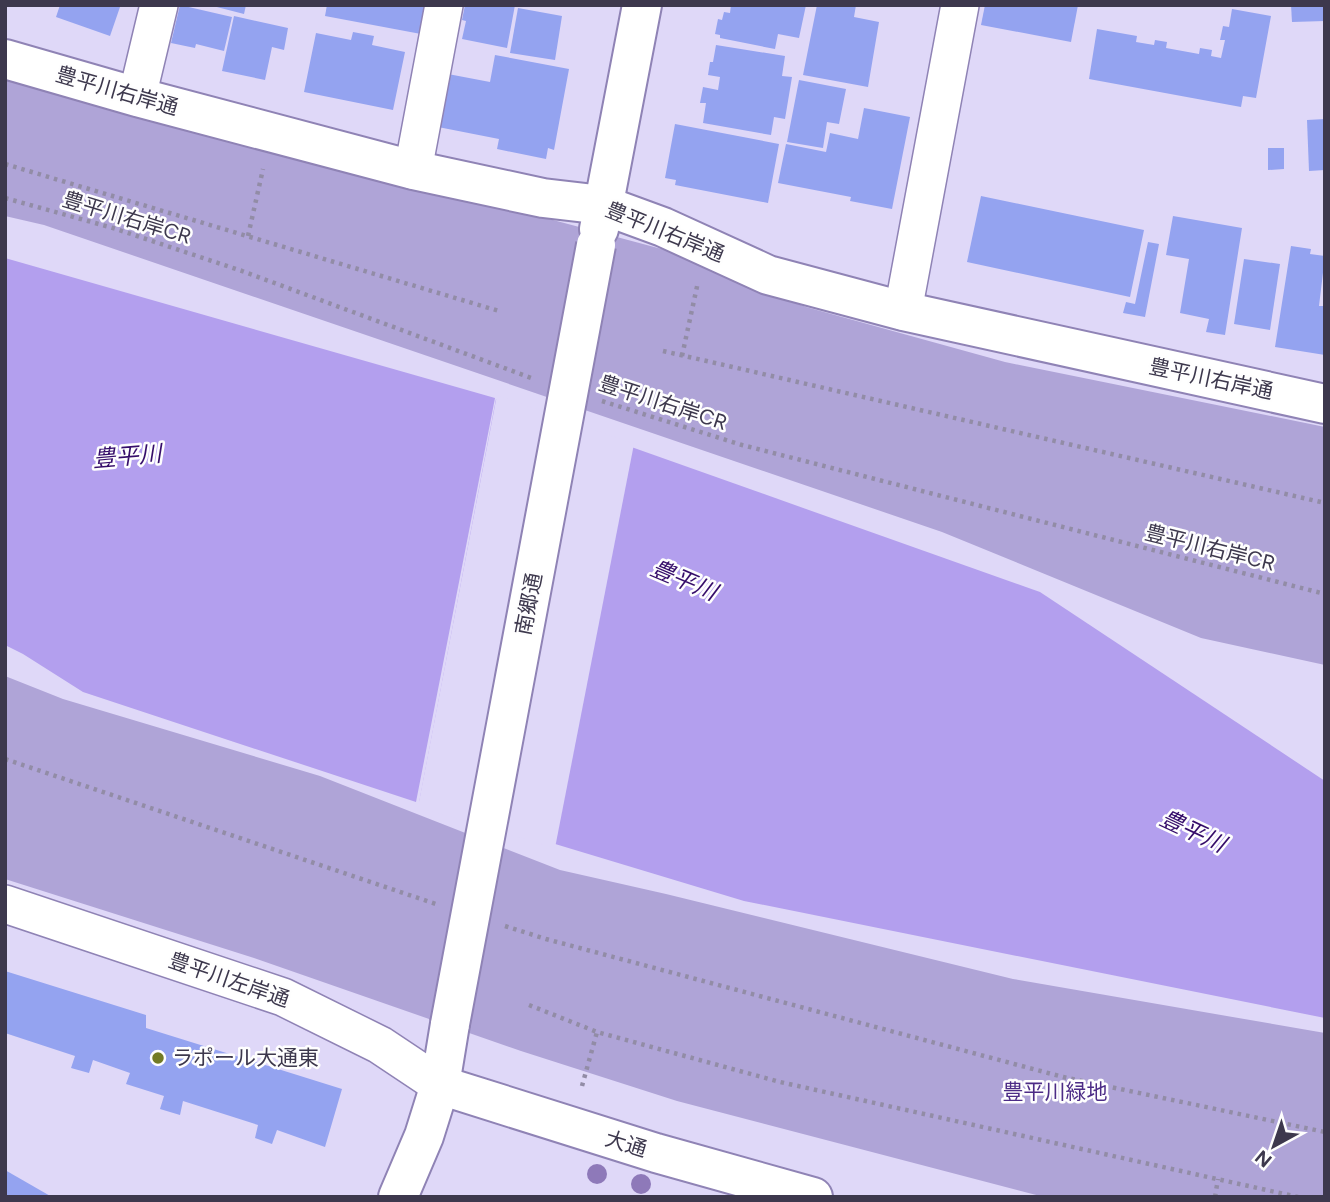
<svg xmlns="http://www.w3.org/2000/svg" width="1330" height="1202" font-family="Figtree,'Noto Sans JP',sans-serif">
  <rect width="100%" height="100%" fill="#dfd8f8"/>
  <!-- green -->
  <g fill="#afa4d7">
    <path d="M5,74L673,252L689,261L806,307L1005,362L1325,427V665L1201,638L942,532L44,225L5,216Z"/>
    <path d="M5,676L63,699L320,776L560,870L666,894L1013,979L1325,1033V1197H1044L677,1101L521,1051L254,958L5,879Z"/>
  </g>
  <!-- water -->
  <g fill="#b39fee">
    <path d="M5,258L495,398L416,802L83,692L23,654L5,645Z"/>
    <path d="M496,399L1040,592L1325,781V1018L744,901L419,803Z"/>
  </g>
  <!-- pier -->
  <path fill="#dfd8f8" d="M497,395L634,444L555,848L418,807Z"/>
  <!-- building -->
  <g fill="#94a3f0">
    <path d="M60,5H114L120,7L110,36L56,17Z"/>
    <path d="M180,5L232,17L224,51L196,44L195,48L171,43Z"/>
    <path d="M209,5H246L244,14Z"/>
    <path d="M327,5H426L421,34L325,16Z"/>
    <path d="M465,5H515L507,48L462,39L466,21L462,20Z"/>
    <path d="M731,5H806L799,38L778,34L775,49L720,38V35L715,34L718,19L722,20L724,12L730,13Z"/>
    <path d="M817,5H856L854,17L879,22L868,87L803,75Z"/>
    <path d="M985,5H1078L1071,42L981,25Z"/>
    <path d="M1291,5H1325V21L1292,22Z"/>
    <path d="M518,8L562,16L555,60L510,53Z"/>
    <path d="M1232,9L1271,16L1256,98L1243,96L1241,107L1089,79L1097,29L1137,36L1136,42L1154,45L1155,40L1167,42L1166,48L1199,54L1200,48L1212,50L1211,56L1221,58L1225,40H1220L1223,26L1229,27Z"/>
    <path d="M234,16L288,28L284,50L272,47L265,80L222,71Z"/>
    <path d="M353,32L374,36L372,45L405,52L393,110L304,92L316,33L351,40Z"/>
    <path d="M716,45L785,56L782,76L792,77L785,119L774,117L771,135L703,123L706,103H700L703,87L718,90L720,77L708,75L710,62H713Z"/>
    <path d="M495,55L569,69L554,150L548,148L546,159L497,149L499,139L438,127L448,74L490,82Z"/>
    <path d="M799,80L846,89L839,124L827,122L823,148L787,142Z"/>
    <path d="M864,108L910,117L892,209L850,201L851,197L778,183L786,144L826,152L830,133L858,139Z"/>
    <path d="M1325,119V170L1309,171L1307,120Z"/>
    <path d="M675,124L779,144L768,203L675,185L676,180L665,178Z"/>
    <path d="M1268,148H1284V169L1268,170Z"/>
    <path d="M981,196L1144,230L1130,297L967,262Z"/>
    <path d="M1173,216L1242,228L1225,335L1206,332L1209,319L1180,313L1189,259L1166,255Z"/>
    <path d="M1148,242L1159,244L1145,317L1123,313L1126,302L1135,304Z"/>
    <path d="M1291,246L1311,249L1310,254L1325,256L1319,306H1325V355L1275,347Z"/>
    <path d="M1244,259L1280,264L1270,330L1234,324Z"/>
    <path d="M5,971L146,1015V1028L342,1089L325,1147L277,1130L272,1144L255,1138L258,1125L183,1101L180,1115L160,1109L164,1096L126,1084L130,1073L93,1060L89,1073L71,1068L75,1056L5,1033Z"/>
    <path d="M5,1170L52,1197H5Z"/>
  </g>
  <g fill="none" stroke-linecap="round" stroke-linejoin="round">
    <!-- street casing -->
    <g stroke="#8f83b5" stroke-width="40">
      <g id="street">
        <path d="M137,97L159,5"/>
        <path d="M413,170L444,5"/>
        <path d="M903,311L960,5"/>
        <path d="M5,904L283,997L380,1045L440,1085"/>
      </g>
    </g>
    <!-- secondary casing -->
    <g stroke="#8f83b5" stroke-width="42">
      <g id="secondary">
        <path d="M5,59L137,97L413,170L543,198L603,205L663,227L768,275L903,311L1325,404"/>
        <path d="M599,229L642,5"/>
        <path d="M440,1085L656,1153L813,1197"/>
        <path d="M398,1197L424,1136L440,1085L450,1024"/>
      </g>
    </g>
    <!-- path -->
    <g stroke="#928ca6" stroke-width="4.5" stroke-dasharray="3.5 5" stroke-linecap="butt">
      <path d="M5,164L499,311"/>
      <path d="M5,198L113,228L242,271L534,379"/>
      <path d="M248,236L263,169"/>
      <path d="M663,351L1325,503"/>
      <path d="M682,356L698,282"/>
      <path d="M602,401L742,445L1325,594"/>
      <path d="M5,759L436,904"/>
      <path d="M505,926L546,939L1063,1077L1325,1132"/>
      <path d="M529,1005L597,1032L780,1082L1298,1197"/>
      <path d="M582,1086L597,1032"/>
      <path d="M1215,1197L1218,1179"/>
    </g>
    <!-- street -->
    <use href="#street" stroke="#fff" stroke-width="37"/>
    <!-- secondary -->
    <use href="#secondary" stroke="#fff" stroke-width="38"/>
    <!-- secondary-bridge casing -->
    <g stroke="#8f83b5" stroke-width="42" stroke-linecap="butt">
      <path id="secondary-bridge" d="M450,1024L596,245"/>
    </g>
    <!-- secondary-bridge -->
    <use href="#secondary-bridge" stroke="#fff" stroke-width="38"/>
  </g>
  <!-- trees -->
  <g fill="#8e79b9">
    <circle cx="597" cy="1174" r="10"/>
    <circle cx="641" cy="1184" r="10"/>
  </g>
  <!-- markers -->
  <circle fill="#727a25" stroke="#fefefe" stroke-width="2.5" cx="158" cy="1058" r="7"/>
  <g text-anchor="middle" stroke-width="5" stroke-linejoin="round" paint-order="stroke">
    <!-- street labels -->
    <g font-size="21" fill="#3d384d" stroke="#fefefe">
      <text transform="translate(117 91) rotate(16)" y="7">豊平川右岸通</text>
      <text transform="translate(127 218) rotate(17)" y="7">豊平川右岸CR</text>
      <text transform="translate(665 232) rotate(22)" y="7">豊平川右岸通</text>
      <text transform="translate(1211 379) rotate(12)" y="7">豊平川右岸通</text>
      <text transform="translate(663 403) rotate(18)" y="7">豊平川右岸CR</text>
      <text transform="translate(1210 548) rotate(14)" y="7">豊平川右岸CR</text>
      <text transform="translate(529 604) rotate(-79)" y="7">南郷通</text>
      <text transform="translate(229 980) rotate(19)" y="7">豊平川左岸通</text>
      <text transform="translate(626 1144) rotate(17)" y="7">大通</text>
    </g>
    <!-- poi labels -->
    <g font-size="21" fill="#3d384d" stroke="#fefefe" text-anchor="start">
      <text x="172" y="1065">ラポール大通東</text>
    </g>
    <!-- park labels -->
    <g font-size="21" fill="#4c2c86" stroke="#fefefe">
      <text x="1055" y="1099">豊平川緑地</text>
    </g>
    <!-- water labels -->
    <g font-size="23" font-style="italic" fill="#350d6a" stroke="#fefefe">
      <text transform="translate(127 456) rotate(-5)" y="8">豊平川</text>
      <text transform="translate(684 580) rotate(23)" y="8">豊平川</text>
      <text transform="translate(1193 831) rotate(25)" y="8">豊平川</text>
    </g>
  </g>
  <!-- border -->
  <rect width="1330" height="1202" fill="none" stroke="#3d384d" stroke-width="14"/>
  <!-- north arrow -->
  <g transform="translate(1274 1146) rotate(220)" stroke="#fefefe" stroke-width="5" paint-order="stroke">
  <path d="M0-5L12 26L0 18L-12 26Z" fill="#3d384d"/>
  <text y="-10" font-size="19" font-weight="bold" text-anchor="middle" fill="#3d384d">N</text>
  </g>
</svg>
